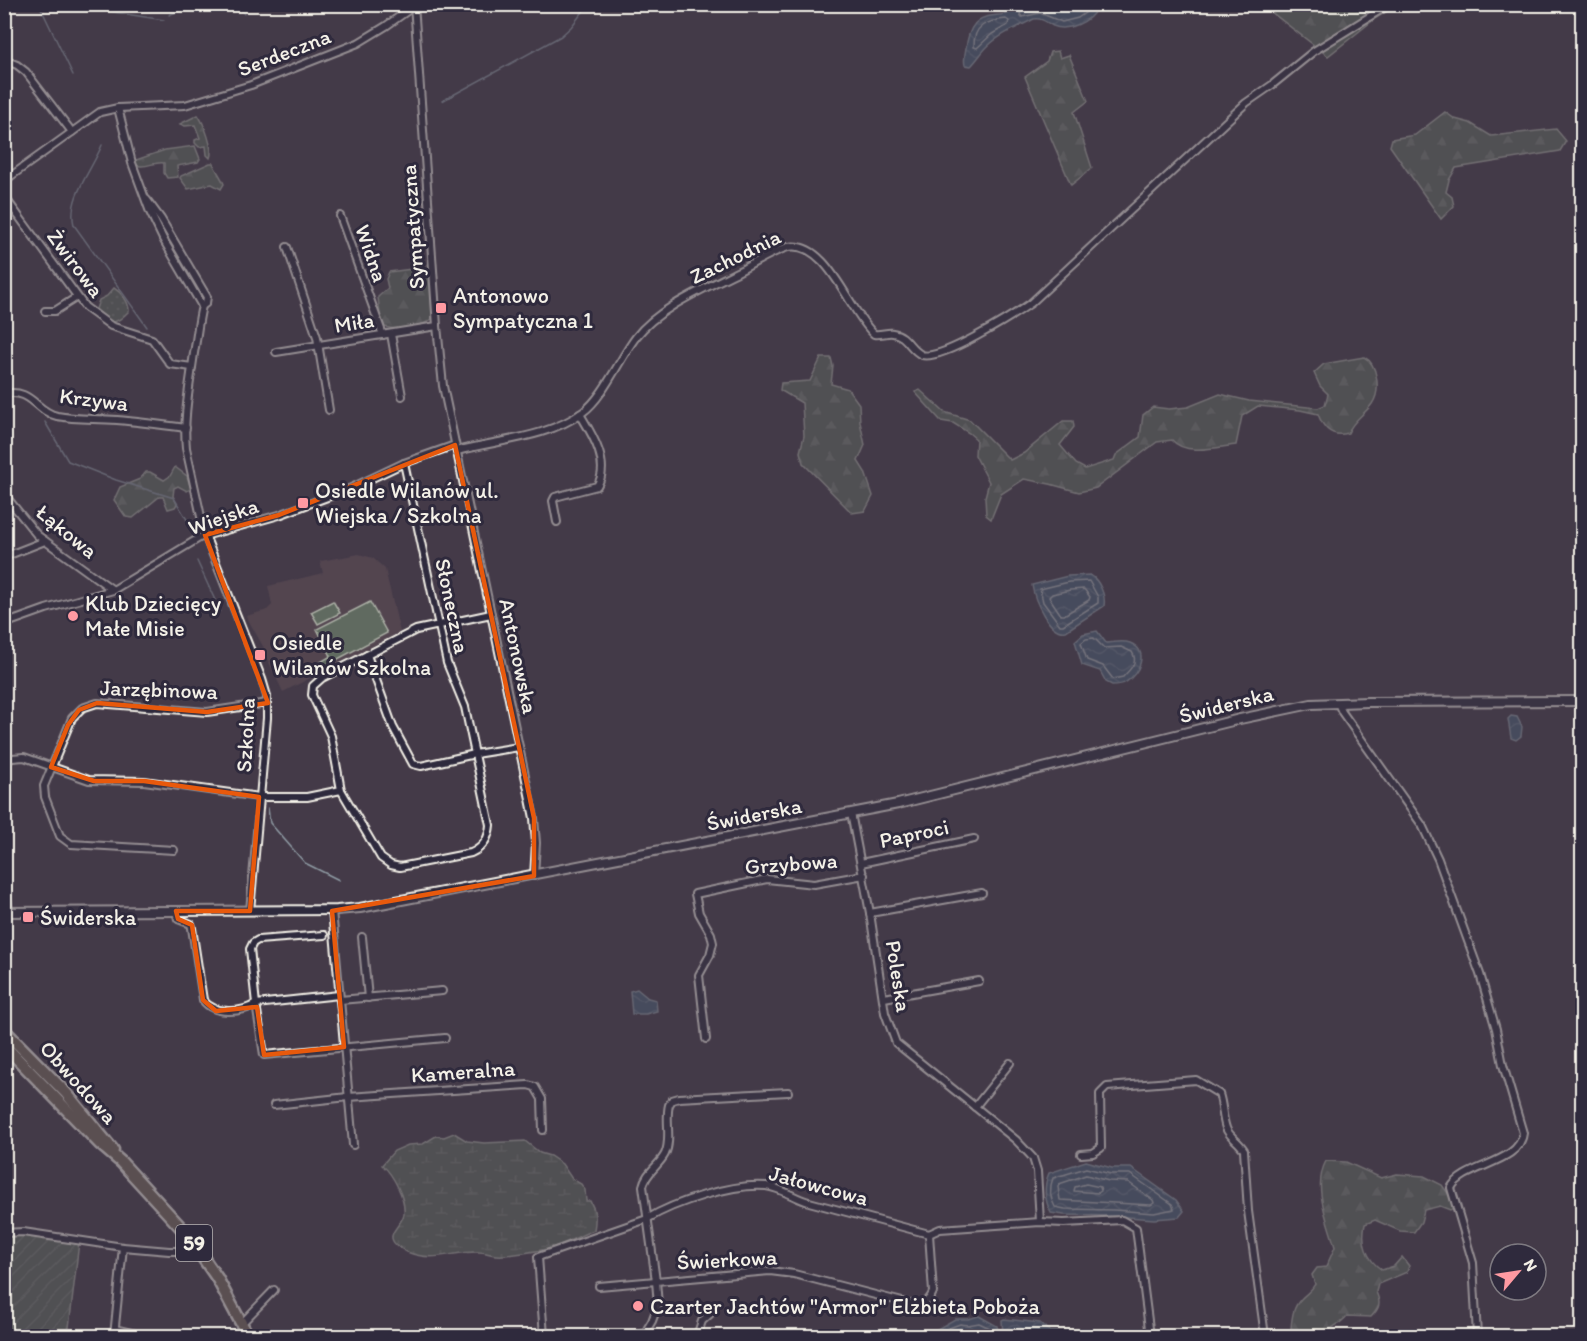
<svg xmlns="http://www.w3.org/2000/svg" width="1587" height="1341" font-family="Itim,sans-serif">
  <defs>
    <pattern id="grass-dots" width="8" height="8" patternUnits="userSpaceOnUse" patternTransform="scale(1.5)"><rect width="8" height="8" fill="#616b60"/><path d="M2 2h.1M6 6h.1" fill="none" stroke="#788177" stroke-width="1.8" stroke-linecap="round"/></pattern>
    <pattern id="forest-firs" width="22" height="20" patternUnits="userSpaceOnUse" patternTransform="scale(1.5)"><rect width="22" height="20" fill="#616b60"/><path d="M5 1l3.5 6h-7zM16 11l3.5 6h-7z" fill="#788177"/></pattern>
    <pattern id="wetland-marsh" width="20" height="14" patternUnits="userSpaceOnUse" patternTransform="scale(1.5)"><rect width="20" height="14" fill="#616b60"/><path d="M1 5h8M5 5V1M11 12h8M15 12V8" fill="none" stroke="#788177"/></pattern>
    <pattern id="garden-furrows" width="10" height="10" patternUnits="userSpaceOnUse" patternTransform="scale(1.5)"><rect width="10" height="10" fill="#616b60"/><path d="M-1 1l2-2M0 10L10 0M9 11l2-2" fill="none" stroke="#788177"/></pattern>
    <pattern id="water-waves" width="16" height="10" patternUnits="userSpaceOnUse" patternTransform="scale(1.5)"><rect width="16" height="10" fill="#4b6176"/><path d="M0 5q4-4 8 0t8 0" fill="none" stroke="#66788a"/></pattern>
  </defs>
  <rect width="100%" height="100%" fill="#443a48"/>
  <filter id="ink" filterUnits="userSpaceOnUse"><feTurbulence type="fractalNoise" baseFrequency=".0167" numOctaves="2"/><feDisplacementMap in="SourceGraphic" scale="12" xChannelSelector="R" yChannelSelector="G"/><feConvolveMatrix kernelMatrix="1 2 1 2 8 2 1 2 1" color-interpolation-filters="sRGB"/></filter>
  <g filter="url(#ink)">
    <!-- built -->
    <path fill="#524550" d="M359,554L373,558L385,569L400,632L283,692L263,650L264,648L246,616L267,610L272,605L268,586L323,573L320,561Z"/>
    <!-- grass -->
    <path fill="url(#grass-dots)" stroke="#aaaea4" stroke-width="1.5" d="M114,288C122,293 129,302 129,311C114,327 111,324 96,309L99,300L107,296Z"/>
    <!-- forest -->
    <g fill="url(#forest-firs)" stroke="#aaaea4" stroke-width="1.5">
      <path d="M1262,5H1397L1376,18L1328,56Z"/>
      <path d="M1058,51L1060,58L1069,55L1088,101L1074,112L1092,168L1071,185L1025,77L1047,61L1050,52Z"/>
      <path d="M1445,112L1455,119L1470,123L1491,136L1556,129L1566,141L1560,151L1456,168L1449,180L1446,192L1452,197L1454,206L1441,219L1390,146L1392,139L1415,135Z"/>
      <path d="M198,115C204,123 214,149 210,158L207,155L206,146L199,147L195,143V140L200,138L195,125L185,126L180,124Z"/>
      <path d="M195,146L200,159L198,162L177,166L178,177L167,178L164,173V163C155,161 145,169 136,165V160L165,150Z"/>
      <path d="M210,163H213C216,171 221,176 224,184L221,189L212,184L188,189L180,178L181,176Z"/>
      <path d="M427,267L430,273L432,319C421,327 398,331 385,327L380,315L378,297L388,288L386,279L389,272Z"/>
      <path d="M1364,357C1378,364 1381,391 1372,404C1364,415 1353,420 1348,433C1332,438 1323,428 1318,414L1300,410L1258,406L1242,416L1236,445C1218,447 1185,456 1172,440L1157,442L1096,488L1079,492L1050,484L1024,479L1001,494L991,519L986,515L985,497L989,482L975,455L976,439L969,433L953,423L941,421L915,392L920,390L944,412L970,420L1010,460L1024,453L1063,421H1073L1074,427L1060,445L1076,464L1085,469L1114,460L1116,455L1140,437L1143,415L1153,407L1169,409L1188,407L1220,394L1249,401L1318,408L1325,405L1328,394L1320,386L1314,373L1324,364Z"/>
      <path d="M821,358H831L833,366L831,384L848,389L859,404L860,422L865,445L858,461L865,472L873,496L865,511L852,513L803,463L800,452L804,436L802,403L780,390L781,383L810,381Z"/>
      <path d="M175,467L187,476L191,489L187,491L178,486L174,488L173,496L177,504L175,507L168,509L163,497H159L133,518L126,517L114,500L120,487L140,479L146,472H150L164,480L170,476Z"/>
      <path d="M1326,1161L1346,1162L1381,1178L1397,1174L1424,1176L1442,1185L1452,1199L1453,1208L1450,1210L1440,1206L1424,1210L1421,1222L1414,1232L1400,1231L1375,1220L1365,1224C1361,1242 1366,1259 1382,1270L1394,1266L1402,1257L1409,1266L1407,1272L1378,1284L1376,1292C1381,1303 1380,1308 1371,1317L1347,1316C1339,1326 1329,1328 1320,1336H1302L1291,1328C1292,1317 1293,1307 1301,1299C1306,1293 1311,1292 1315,1284L1312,1275L1317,1268L1326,1267L1335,1247C1328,1221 1312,1187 1326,1161Z"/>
    </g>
    <!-- wetland -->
    <path fill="url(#wetland-marsh)" stroke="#aaaea4" stroke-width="1.5" d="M454,1133L467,1141L484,1143L525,1141L540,1153L550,1156L562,1164L572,1179L581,1184L585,1190L586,1201H590C596,1211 596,1219 594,1230C578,1236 564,1245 547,1249C536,1251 508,1256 497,1255C491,1255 485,1252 479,1252C453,1251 434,1263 407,1252C402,1249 395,1246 393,1241C388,1233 402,1224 404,1214C406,1199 393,1174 382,1165L394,1151L408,1145L423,1144L436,1136L444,1137Z"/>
    <!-- garden -->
    <path fill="url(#garden-furrows)" stroke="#aaaea4" stroke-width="1.5" d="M5,1235L37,1237L79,1242L68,1336H5Z"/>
    <!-- pitch -->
    <g fill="#616b60" stroke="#aaaea4" stroke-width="1.5">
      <path d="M333,601L340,613L318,624L311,612Z"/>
      <path d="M370,602L387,633L321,668L319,663L331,656L317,629Z"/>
    </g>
    <!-- water -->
    <g fill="url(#water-waves)" stroke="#8f9ba4" stroke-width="1.5">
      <path d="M1058,4L1094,5L1096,9C1090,22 1068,32 1053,26C1046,22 1042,18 1034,19C1018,27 1000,34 987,47C981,53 977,60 971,66L965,65C963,58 966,50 967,42C975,1 1005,26 1019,5Z"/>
      <path d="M1090,575C1099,580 1106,595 1104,606L1066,631C1049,635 1034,599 1032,585L1068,576Z"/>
      <path d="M1097,631L1106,643C1114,643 1122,640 1130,643C1150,651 1139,674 1126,682C1122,685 1116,685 1112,685L1106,682L1100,671L1082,665L1075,641L1083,634Z"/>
      <path d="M1511,716L1517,717L1522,727L1521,736L1516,740L1511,738L1508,719Z"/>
      <path d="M637,989L648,998L656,1000L657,1011L646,1014H632L630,991Z"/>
      <path d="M1086,1161L1112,1168H1131L1176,1200L1184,1211L1179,1217L1154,1219L1114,1216L1064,1215L1051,1213C1044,1199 1043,1187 1049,1173Z"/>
      <path d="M979,1316L997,1326L999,1333L997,1336H925L955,1319H968Z"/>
      <path d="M1004,1319L1040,1323L1051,1332H1061L1067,1336H1003L1002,1320Z"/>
    </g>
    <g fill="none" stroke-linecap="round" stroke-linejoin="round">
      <!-- shore -->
      <g stroke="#b0b7ba" stroke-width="1.5">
        <path d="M1024,4L1020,14L1022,17L1040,13L1062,22L1078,18L1089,10L1090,4"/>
        <path d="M1006,19L1009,21L1008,25L992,34L977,48L974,47C973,25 987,21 1006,19Z"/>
        <path d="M1089,581L1098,597V603L1063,625H1060L1043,602L1040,589L1069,582Z"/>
        <path d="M1084,589L1090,597L1089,600L1064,615H1061L1049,597L1052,594L1070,590Z"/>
        <path d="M1094,638L1104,648L1121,647L1132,652C1139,663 1130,669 1123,677L1113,679L1103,666L1087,660L1081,643L1086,639Z"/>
        <path d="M1086,1168L1111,1174H1130L1172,1204L1174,1209L1154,1213L1114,1210L1065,1209L1055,1207C1050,1198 1049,1188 1053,1178Z"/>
        <path d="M1086,1175L1109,1181L1128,1182L1153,1200L1154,1203L1151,1205L1060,1200L1058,1187L1059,1184Z"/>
        <path d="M1086,1184L1100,1187L1101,1191L1098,1193L1074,1191L1075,1187Z"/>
        <path d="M939,1336L949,1328L960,1324L968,1325L979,1323L992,1329V1336"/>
      </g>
      <!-- stream -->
      <g stroke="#8f9ba4" stroke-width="1.5">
        <path d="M39,4L73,75"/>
        <path d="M62,4L164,20"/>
        <path d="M238,4L244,14"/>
        <path d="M336,4L340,8"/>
        <path d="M169,15L194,4"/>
        <path d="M442,101L561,36L571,27L589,4"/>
        <path d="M102,145C92,170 67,198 74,225L147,327"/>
        <path d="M45,422L68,461L116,480L174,498L195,533"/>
        <path d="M197,561L220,611"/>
        <path d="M268,808L270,823L305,863L339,880"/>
      </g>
      <!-- minor casing -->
      <g stroke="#f4f1e8" stroke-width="10">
        <g id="minor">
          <path d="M414,4L437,326L443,386L534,818L536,843L534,876"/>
          <path d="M4,60L17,65L26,72L72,132"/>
          <path d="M118,108L132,163L150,212L163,239L202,306"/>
          <path d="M4,181L100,112L118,108L185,105L251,85L358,43L386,26L414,6"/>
          <path d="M4,196L85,307L111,326L152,339L170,364L192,367"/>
          <path d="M147,200L161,219L207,297L206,303L202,306C198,322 197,337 194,353C190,384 183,417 186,448L205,535L262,679L267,696V718L250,911"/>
          <path d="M340,216L383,335"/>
          <path d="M287,247L317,337L329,410"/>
          <path d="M45,311H55L77,297"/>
          <path d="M391,334L402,396"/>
          <path d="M276,352L437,326"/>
          <path d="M4,394C32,388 35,411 57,416C77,420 97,418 117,420C140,422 163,425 186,428"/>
          <path d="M457,451C498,440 548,438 583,412C603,398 620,358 636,337C658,308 706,288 739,271C755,263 771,252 788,247C828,240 849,312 874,334C881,335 887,332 893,333C907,335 910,350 922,355C941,361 1014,315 1031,303L1246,103L1272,85L1314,51L1390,4"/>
          <path d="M404,463L447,663L465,707L490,825C489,838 484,847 471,853L400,867L391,865L381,858L341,790L331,736L312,695L313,686L322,678L416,630L491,614"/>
          <path d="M4,494L37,535L113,590"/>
          <path d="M557,522L553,501L555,497L597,486C611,464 592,434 580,414"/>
          <path d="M4,557L45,541"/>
          <path d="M4,624L46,609L113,590L201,537L279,515L349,489L404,463L455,445"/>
          <path d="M367,655L393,727L413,764L421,766L475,754L519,747"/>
          <path d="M1338,703L1342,712L1422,825L1438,859L1480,974L1496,1029L1503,1065L1523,1133C1520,1164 1464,1164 1451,1188L1473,1263L1477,1336"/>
          <path d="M4,763L12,758L24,757L89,780L144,781L259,797H307L341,790"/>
          <path d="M851,813L870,913L885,1013L896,1043L1016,1140L1033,1158L1037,1171L1040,1222"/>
          <path d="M174,850L71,844L60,836L45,797L44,786L72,718L82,708L97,703L207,712L267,703"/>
          <path d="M861,863L974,839"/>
          <path d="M4,879L9,911"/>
          <path d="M332,910L353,1145"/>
          <path d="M176,911L178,919L191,924L192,928L203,1000C214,1015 241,1013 256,1004L264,1055L445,1038"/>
          <path d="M870,913L982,893"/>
          <path d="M324,935L258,940L253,943L250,949L256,1004L339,995"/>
          <path d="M362,937L368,998"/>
          <path d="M884,998L979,981"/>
          <path d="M340,1000L442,991"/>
          <path d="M706,1039L699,975L710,955L713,943L711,934L699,913L695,894L767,879L814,884L864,875"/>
          <path d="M274,1105L348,1097L528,1085L535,1087L542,1099L543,1130"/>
          <path d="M975,1107L1010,1063"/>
          <path d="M1081,1154L1093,1153L1101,1148L1100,1094L1107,1087L1196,1080L1219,1094C1223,1105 1222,1117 1226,1128C1229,1137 1239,1141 1244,1150L1248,1211L1265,1336"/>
          <path d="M4,1233L23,1232L123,1247L169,1251H177L193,1242"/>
          <path d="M599,1286L770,1271L794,1274L914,1305C924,1304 929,1302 933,1292L929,1234"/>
          <path d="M242,1323L274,1290"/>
          <path d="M115,1329L145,1336"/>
          <path d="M114,1336L123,1247"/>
          <path d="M544,1336L538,1257L647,1219C675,1202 733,1183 766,1186C782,1188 794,1198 809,1202C849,1213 889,1223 929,1234L940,1229L1040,1222L1064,1223L1122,1220L1136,1228L1150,1336"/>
          <path d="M643,1336L652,1321L658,1305L656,1281L643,1186C646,1172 659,1166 665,1154C672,1140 665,1120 669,1105L672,1100L679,1098L788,1092"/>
          <path d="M697,1336L702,1321L710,1314"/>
        </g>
      </g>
      <!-- tertiary casing -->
      <g stroke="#f4f1e8" stroke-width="12">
        <path id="tertiary" d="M4,912L337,910L360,908L898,804L1240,719L1311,704L1368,702L1582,701"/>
      </g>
      <!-- primary casing -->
      <g stroke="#f4f1e8" stroke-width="15">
        <g id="primary">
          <path d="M4,1030L66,1093L113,1150"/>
          <path d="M4,1045L100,1144L121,1162L186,1233L217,1278L248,1336"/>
        </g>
      </g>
      <!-- minor -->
      <use href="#minor" stroke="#2f2a3d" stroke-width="6"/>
      <!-- tertiary -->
      <use href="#tertiary" stroke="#2f2a3d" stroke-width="8"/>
      <!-- primary -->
      <use href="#primary" stroke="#77695c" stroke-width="10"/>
    </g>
  </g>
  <!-- marked area -->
  <path d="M0 0H1587V1341H0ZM455,445L534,818V876L332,911L344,1047L264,1055L257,1007L216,1011L203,1000L192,925L178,919L176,911H250L259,797L144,781H94L51,767L68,725L79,710L97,703L207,712L268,703L205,535L279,515Z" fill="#443a48" fill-opacity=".55" fill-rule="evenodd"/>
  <path fill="none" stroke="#e8590c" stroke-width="4.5" stroke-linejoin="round" d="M455,445L534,818V876L332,911L344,1047L264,1055L257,1007L216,1011L203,1000L192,925L178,919L176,911H250L259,797L144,781H94L51,767L68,725L79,710L97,703L207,712L268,703L205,535L279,515Z"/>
  <!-- markers -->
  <g fill="#ff9aa2" stroke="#2f2a3d" stroke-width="2">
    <rect x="435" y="302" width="12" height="12" rx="3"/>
    <rect x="297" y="497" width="12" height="12" rx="3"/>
    <circle cx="73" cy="616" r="6"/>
    <rect x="254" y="649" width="12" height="12" rx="3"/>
    <rect x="22" y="911" width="12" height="12" rx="3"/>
    <circle cx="638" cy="1306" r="6"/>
  </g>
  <g text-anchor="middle" stroke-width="6" stroke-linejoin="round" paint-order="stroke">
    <!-- shield labels -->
    <rect fill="#2f2a3d" stroke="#b9b5b5" stroke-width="1.5" x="176" y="1225" width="36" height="36" rx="4.5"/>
    <g font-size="21" font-weight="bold" fill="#f4f1e8">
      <text x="194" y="1250">59</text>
    </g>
    <!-- street labels -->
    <g font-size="22" fill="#f4f1e8" stroke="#2f2a3d">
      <text transform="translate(284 52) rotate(-21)" y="8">Serdeczna</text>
      <text transform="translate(412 227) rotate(-94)" y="8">Sympatyczna</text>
      <text transform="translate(372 253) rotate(71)" y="8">Widna</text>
      <text transform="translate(735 256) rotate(-26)" y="8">Zachodnia</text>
      <text transform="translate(76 263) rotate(53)" y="8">Żwirowa</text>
      <text transform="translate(354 322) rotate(-9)" y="8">Miła</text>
      <text transform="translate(94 399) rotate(7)" y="8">Krzywa</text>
      <text transform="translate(223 516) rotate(-19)" y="8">Wiejska</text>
      <text transform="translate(67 531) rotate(39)" y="8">Łąkowa</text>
      <text transform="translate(453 606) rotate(78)" y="8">Słoneczna</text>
      <text transform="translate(519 656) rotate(78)" y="8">Antonowska</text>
      <text transform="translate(159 689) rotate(2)" y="8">Jarzębinowa</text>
      <text transform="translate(1226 704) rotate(-14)" y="8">Świderska</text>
      <text transform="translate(245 735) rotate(-87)" y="8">Szkolna</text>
      <text transform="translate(754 814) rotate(-11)" y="8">Świderska</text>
      <text transform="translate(914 833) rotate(-12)" y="8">Paproci</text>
      <text transform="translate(791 863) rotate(-4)" y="8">Grzybowa</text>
      <text transform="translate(899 976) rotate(81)" y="8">Poleska</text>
      <text transform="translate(463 1071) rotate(-4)" y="8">Kameralna</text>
      <text transform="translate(79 1082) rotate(48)" y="8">Obwodowa</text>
      <text transform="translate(819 1185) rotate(15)" y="8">Jałowcowa</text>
      <text transform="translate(727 1259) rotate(-3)" y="8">Świerkowa</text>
    </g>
    <!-- poi labels -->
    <g font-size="22" fill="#f4f1e8" stroke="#2f2a3d" text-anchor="start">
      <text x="453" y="303">Antonowo<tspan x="453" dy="25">Sympatyczna 1</tspan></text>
      <text x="315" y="498">Osiedle Wilanów ul.<tspan x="315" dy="25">Wiejska / Szkolna</tspan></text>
      <text x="85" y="611">Klub Dziecięcy<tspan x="85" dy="25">Małe Misie</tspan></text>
      <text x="272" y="650">Osiedle<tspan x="272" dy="25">Wilanów Szkolna</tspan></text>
      <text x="40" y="925">Świderska</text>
      <text x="650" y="1314">Czarter Jachtów "Armor" Elżbieta Poboża</text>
    </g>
  </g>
  <!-- margin -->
  <rect width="1587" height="1341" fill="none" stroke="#2f2a3d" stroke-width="24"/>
  <rect x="12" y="12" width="1563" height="1317" fill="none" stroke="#f4f1e8" stroke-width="2" filter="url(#ink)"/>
  <!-- north arrow -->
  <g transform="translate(1518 1272) rotate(61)"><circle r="28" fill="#2f2a3d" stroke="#7e7a81" stroke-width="1.5"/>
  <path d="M0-4.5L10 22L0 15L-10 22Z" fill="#ff9aa2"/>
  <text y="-9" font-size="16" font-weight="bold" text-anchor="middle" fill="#f4f1e8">N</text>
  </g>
</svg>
